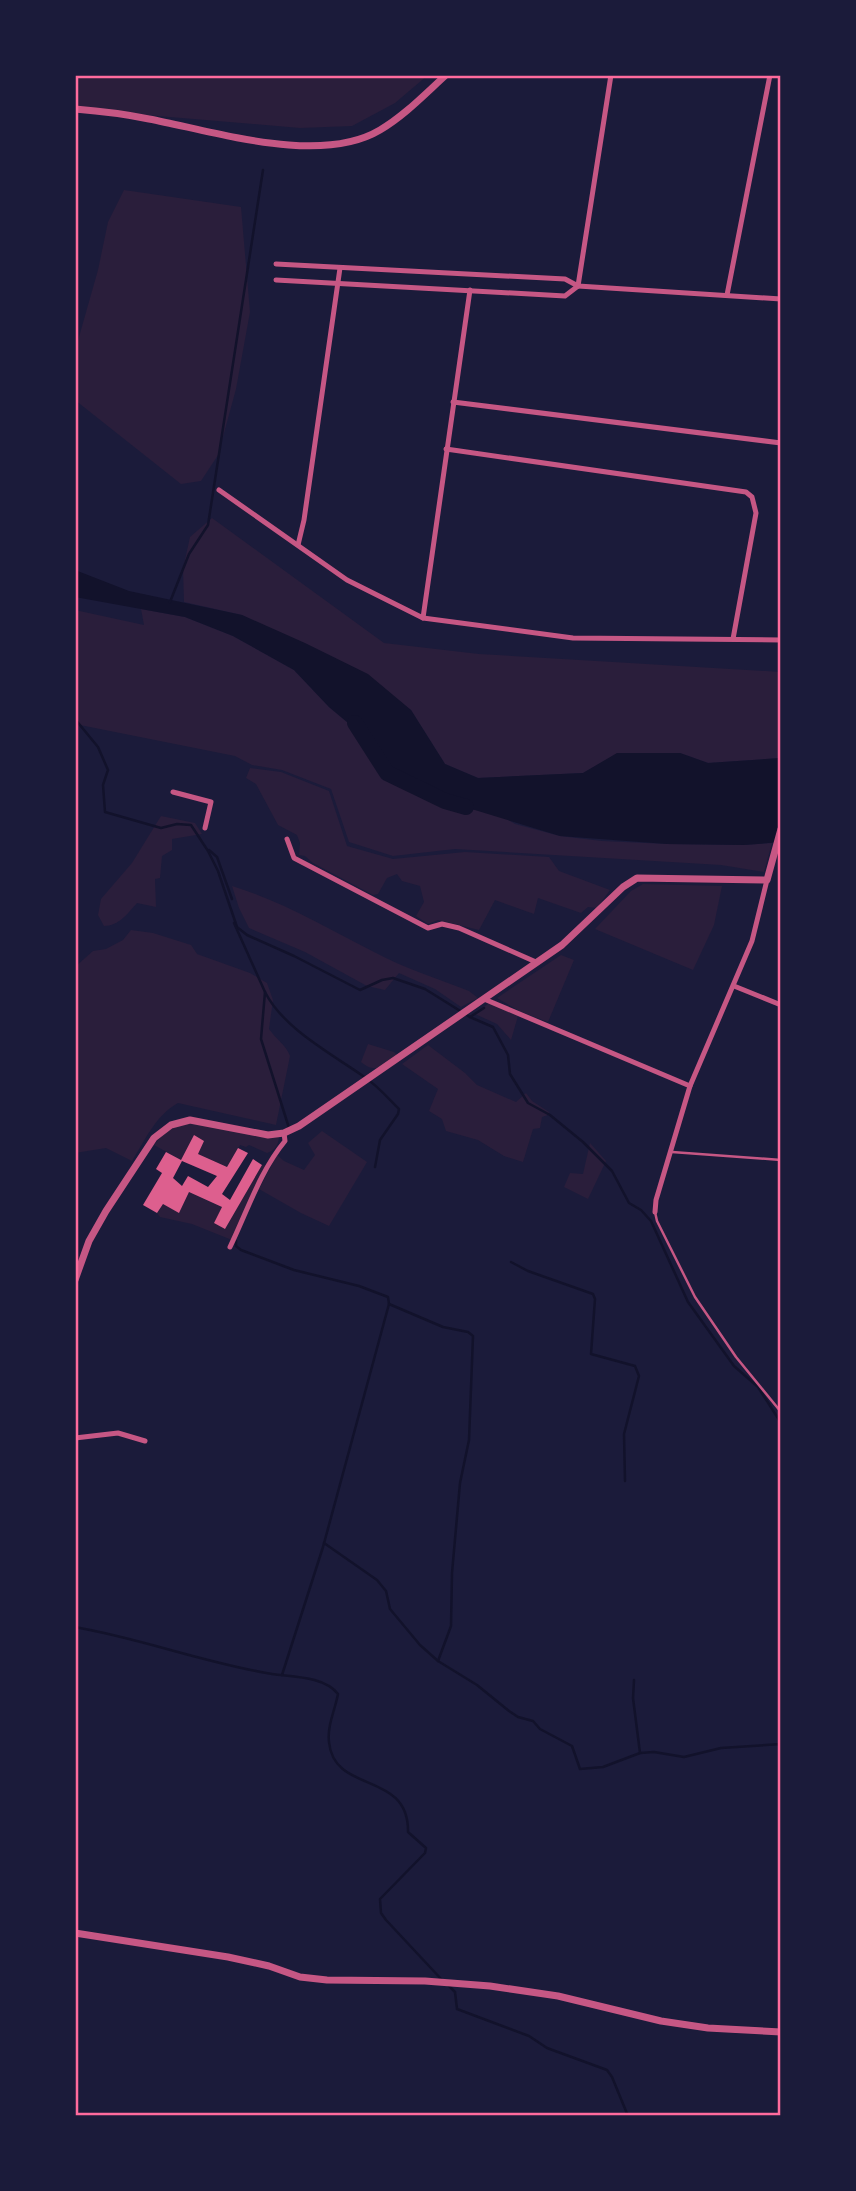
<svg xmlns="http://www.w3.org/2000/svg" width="856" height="2191" font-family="'Source Sans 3',sans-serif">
  <rect width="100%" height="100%" fill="#1b1b3a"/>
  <!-- green -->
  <g fill="#2a1e3b">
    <path d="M75,75H428L395,103L352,126L300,128L75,109Z"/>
    <path d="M124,190L241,207L250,312L236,389L218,455L201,481L181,484L75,400V351L98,270L108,222Z"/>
    <path d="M212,518L384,643L479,654L781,672V758L708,763L680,753H618L583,773L478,778L445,764L411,710L242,615L184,602L183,569L190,537Z"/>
    <path d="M141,609L185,617L233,636L294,670L329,707L359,732L515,824L560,836L602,841L667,844L744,845L772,843L764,872L721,865L455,849L393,856L349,842L331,789L282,770L252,765L235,756L75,724V610L144,625Z"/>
    <path d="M250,768L281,772L329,791L347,846L393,859L465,852L549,857L559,871L610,890L597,908L588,907L581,913L538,898L534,914L495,900L479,930L438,920L428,924L416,916L424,902L420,886L402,881L397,874L387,878L378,894L373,895L313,863L305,856L299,855L300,843L297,835L278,825L256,784L246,778Z"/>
    <path d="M161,816L195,823L202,834L172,839V850L162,856L160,878L155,879L156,907L137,903C128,913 119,926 104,926L98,915L101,899L132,863Z"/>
    <path d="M643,884L722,886L714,925L693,970L595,929L631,891Z"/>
    <path d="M232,886C282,901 327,928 374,952C404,968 438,979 469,991L478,998L461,1007L435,989L399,973L385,990L367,986L305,952L249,928L239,908Z"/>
    <path d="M131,930L153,933L191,945L197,954L250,973L267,983L273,1000L269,1029C276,1039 286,1045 290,1056L276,1125L178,1103C156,1115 145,1140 132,1161L106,1148L75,1153V967L93,951L106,949L123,940Z"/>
    <path d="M561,955L574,960L548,1022L521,1012L497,998Z"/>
    <path d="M489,1003L518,1016L511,1040L497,1024L475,1014Z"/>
    <path d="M368,1044L394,1052L397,1055C382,1065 377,1075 361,1062Z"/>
    <path d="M428,1045L465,1073L477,1085L516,1102L526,1093L532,1101L549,1112L548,1115L542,1117L540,1128L533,1129L523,1162L504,1156L478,1140L446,1131L442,1119L429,1111L438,1089L402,1064Z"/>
    <path d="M190,1122L279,1137C278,1146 275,1150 267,1153L249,1145L246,1147L240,1145L227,1167L198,1154L194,1136L181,1160L154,1145C164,1132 174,1126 190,1122Z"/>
    <path d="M322,1131L367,1162L329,1226L301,1213L259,1189L277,1155L284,1161L304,1170L315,1155L308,1143Z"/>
    <path d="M590,1143L606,1161L588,1199L564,1187L570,1173L583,1174Z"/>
    <path d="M262,1165L266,1166L232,1240L192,1224L160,1217L157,1213L163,1204L179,1212L189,1192L222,1207L214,1223L225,1229Z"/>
  </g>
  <!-- water -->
  <path fill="#12122b" d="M75,570L129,591L242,615L305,643L368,674L411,710L445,764L478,778L583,773L617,753H680L708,763L781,758V842L744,845L667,844L560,836L442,800L398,775L359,732L329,707L294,670L233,636L185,617L75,597Z"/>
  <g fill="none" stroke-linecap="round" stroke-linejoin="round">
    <!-- stream -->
    <g stroke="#12122b" stroke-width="2.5">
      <path d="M170,602L189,554L208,525L263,170"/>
      <path d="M75,719L98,747L108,770L103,785L105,812L161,828L177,824L191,825L208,851L218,871L237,927L247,935L294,956L360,990L382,980L393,978L425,989L470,1017L493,1027L508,1055L510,1074L528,1103L550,1115L583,1142L612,1171L629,1203L641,1210L651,1221L688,1302L734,1366L758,1387L781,1423"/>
      <path d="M209,850L217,857L232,899"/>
      <path d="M234,923L265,992L261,1039L289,1128"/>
      <path d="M265,992C283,1028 330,1053 363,1076C377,1085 388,1098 399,1109L398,1114L380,1140L375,1167"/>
      <path d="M470,1017L484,1008"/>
      <path d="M236,1241V1246L241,1250L294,1270L359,1286L388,1297L389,1304L323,1547L282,1675"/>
      <path d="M511,1262L528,1271L593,1294L595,1299L591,1354L635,1366L639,1376L624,1434L625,1481"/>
      <path d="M389,1304L443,1327L468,1332L473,1336L469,1440L460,1483L452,1573L451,1626L438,1661L477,1685L509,1711L518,1717L533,1721L540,1729L572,1746L580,1769L603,1767L640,1753L654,1752L684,1757L721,1748L781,1744"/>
      <path d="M324,1543L377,1580L386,1591L390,1609L420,1645L438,1661"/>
      <path d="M781,1546V1557"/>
      <path d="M75,1627C143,1639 205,1663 272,1674C292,1677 324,1676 338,1694C335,1710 327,1726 329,1742C334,1795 409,1770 408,1832L426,1848L425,1853L380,1899L381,1913L386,1920L443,1981"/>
      <path d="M634,1680L633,1698L640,1753"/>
      <path d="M448,1985L455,1992L457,2009L529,2036L547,2048L607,2070L612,2077L628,2116"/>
    </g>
    <!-- river -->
    <path stroke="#12122b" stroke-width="16" d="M355,723L387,773L445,801L466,807"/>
  </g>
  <!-- building -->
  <path fill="#dd5f8e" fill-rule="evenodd" d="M194,1135L204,1141L198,1154L227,1167L238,1148L248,1153L222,1194L230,1200L253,1159L262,1165L225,1229L214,1223L222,1207L189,1192L179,1213L163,1204L157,1213L143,1205L162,1173L156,1169L166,1152L181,1160ZM182,1161L217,1176L208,1187L188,1176L182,1186L173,1178Z"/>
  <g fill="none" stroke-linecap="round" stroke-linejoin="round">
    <!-- service -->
    <g stroke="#c65784" stroke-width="2.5">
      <path d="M672,1152L781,1160"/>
      <path d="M655,1212L657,1221L695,1297L736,1357L781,1412"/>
    </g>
    <!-- minor -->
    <g stroke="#c65784" stroke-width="5">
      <path d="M276,264L565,279L578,286L781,299"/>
      <path d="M276,280L565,296L578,286"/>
      <path d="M578,286L611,75"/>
      <path d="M727,295L770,75"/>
      <path d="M453,402L781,443"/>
      <path d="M446,449L746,492L752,497L756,513L733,639"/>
      <path d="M219,490L347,580L423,618L573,638L781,640"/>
      <path d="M298,545L304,520L340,268"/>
      <path d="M423,618L470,290"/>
      <path d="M173,792L211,802L205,828"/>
      <path d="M287,839L294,858L428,928L442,924L459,928L536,962"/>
      <path d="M734,986L781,1005"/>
      <path d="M484,999L690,1086"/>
      <path d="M655,1212L656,1200L690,1086L752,941L767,880"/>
      <path d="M230,1247C247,1212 260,1171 285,1141L284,1133"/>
      <path d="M75,1438L118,1433L145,1441"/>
    </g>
    <!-- tertiary -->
    <g stroke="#c65784" stroke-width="7">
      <path d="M75,109C100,111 125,114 149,119C213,131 320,166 380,130C404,116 425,94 446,75"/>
      <path d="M75,1280L89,1241L106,1211L154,1138L171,1125L190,1120L268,1135L284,1133L299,1126L562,945L623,887L637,878L767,880L781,829"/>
      <path d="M75,1933L228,1957L269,1966L300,1977L327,1980L425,1981L490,1986L558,1996L661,2021L708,2028L781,2032"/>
    </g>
  </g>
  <!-- border -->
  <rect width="856" height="2191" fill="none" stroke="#1b1b3a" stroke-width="154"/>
  <rect x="77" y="77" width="702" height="2037" fill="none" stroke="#ff6b9d" stroke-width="2.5"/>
</svg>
